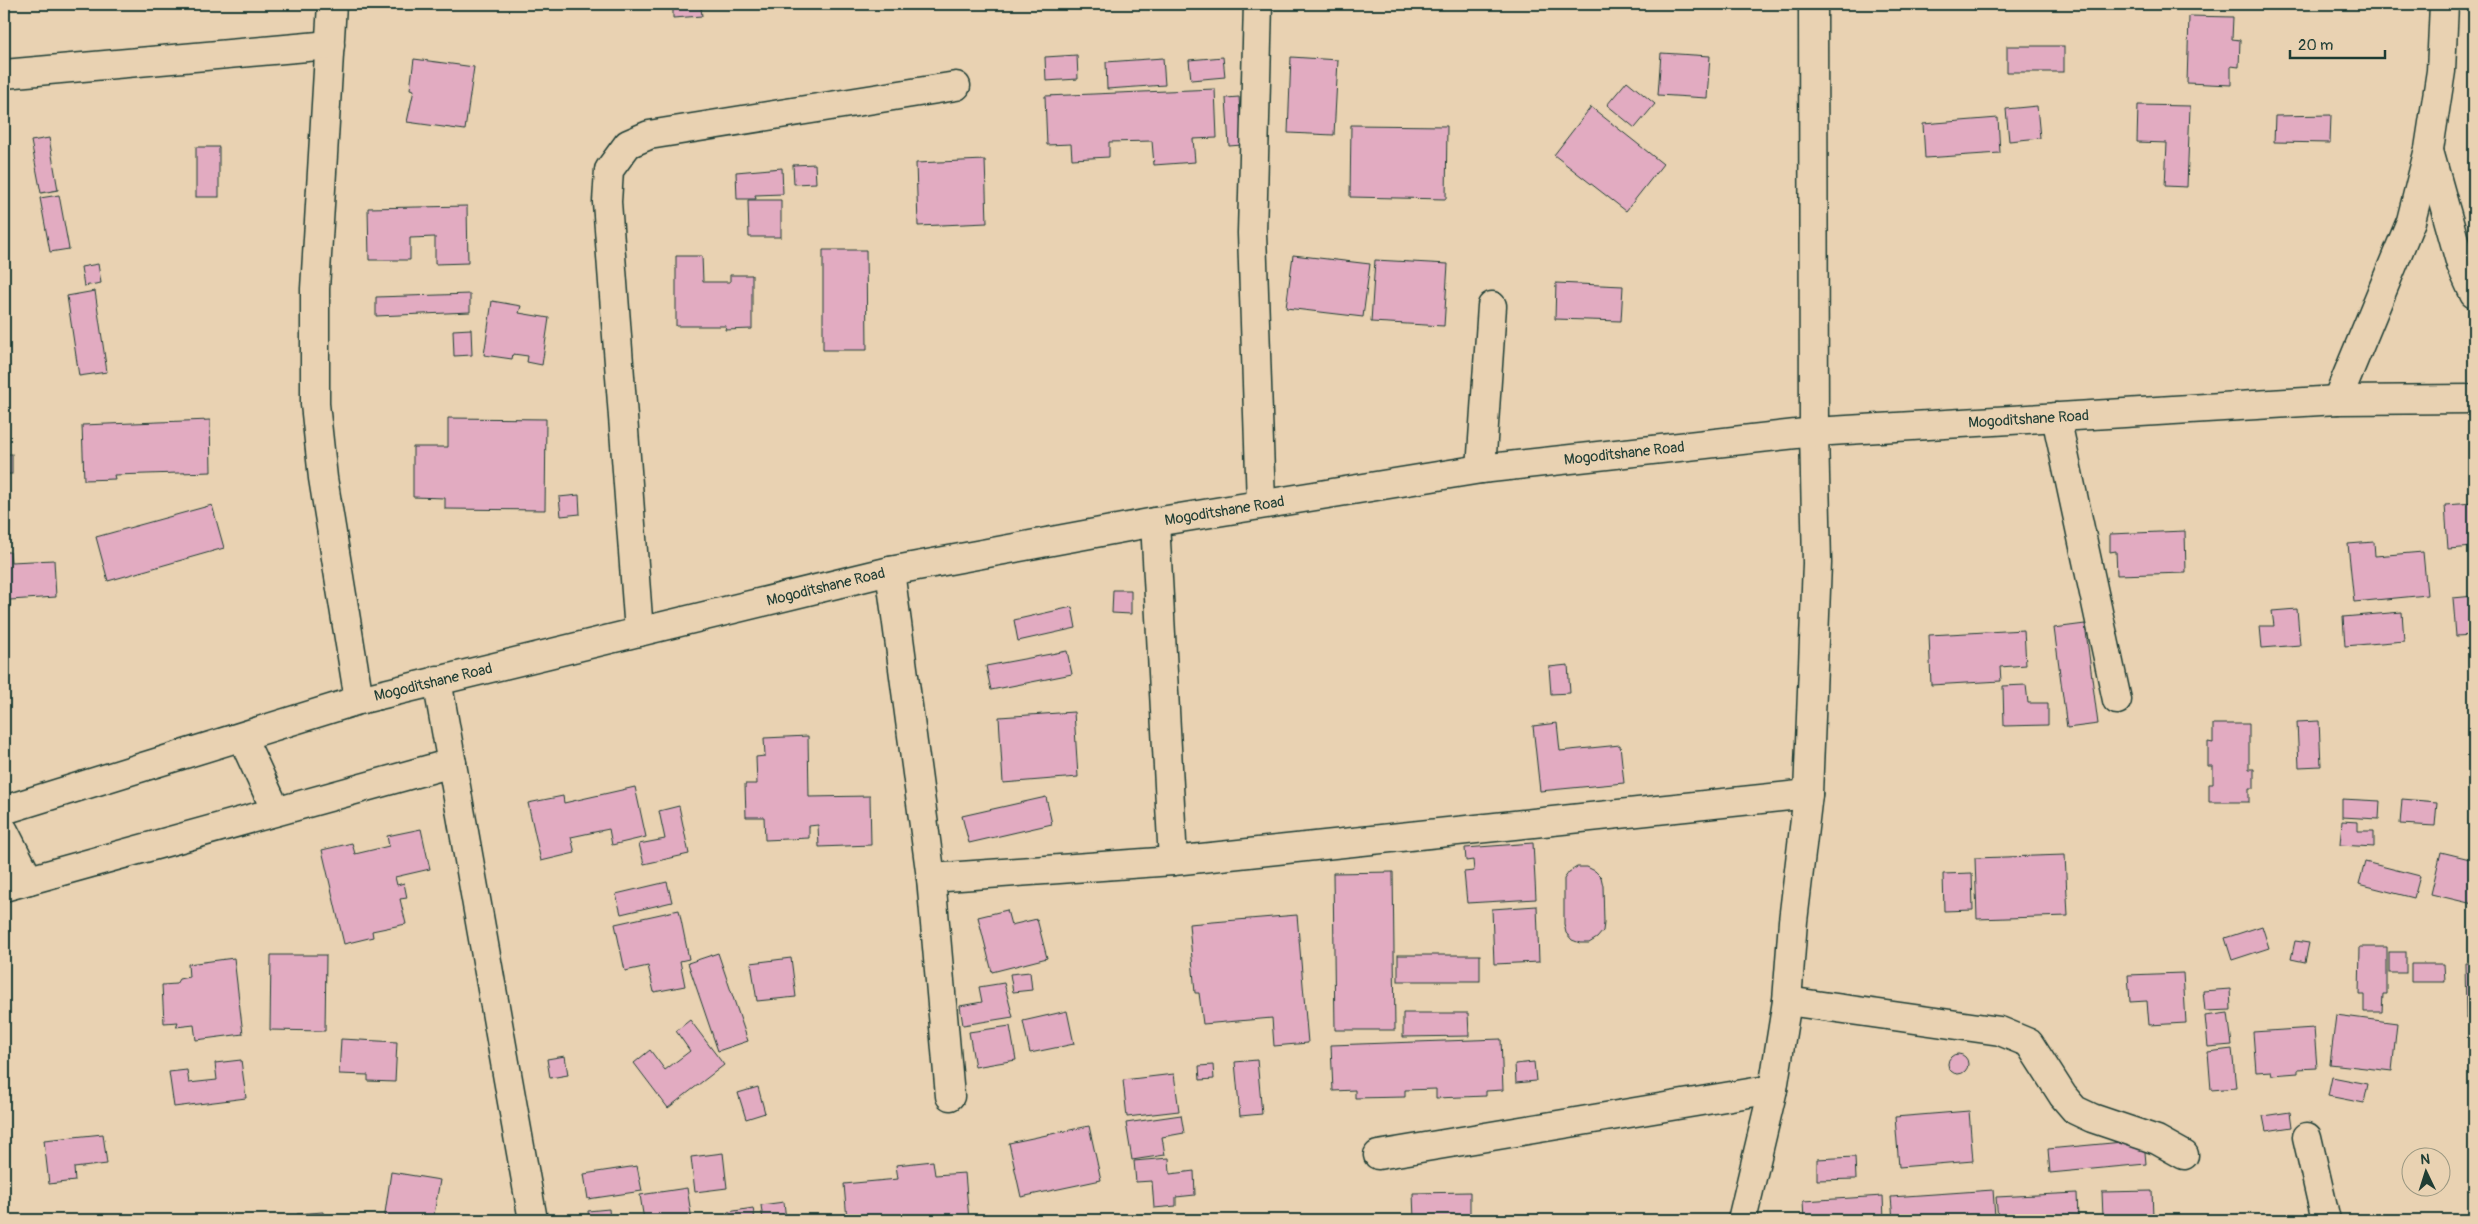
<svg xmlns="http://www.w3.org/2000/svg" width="2478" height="1224" font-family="Pangolin,sans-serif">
  <rect width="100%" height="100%" fill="#e9d2b2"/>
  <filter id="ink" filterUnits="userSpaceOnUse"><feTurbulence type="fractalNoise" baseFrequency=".02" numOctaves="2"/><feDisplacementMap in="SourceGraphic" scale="10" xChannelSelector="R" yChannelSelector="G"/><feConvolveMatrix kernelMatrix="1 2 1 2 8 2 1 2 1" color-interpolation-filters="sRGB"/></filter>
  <g filter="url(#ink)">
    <!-- building -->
    <g fill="#e2abc1" stroke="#1f3d34">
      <path d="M673,4H735V6L701,8L702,16L673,18Z"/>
      <path d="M1463,4H1489V7L1463,8Z"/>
      <path d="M2189,16L2233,17L2232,39L2240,40L2239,67L2231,66V85L2187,83Z"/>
      <rect x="2007" y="46" width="57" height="26"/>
      <path d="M1661,53L1710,56L1707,98L1658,95Z"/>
      <path d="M1077,55L1078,79L1046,81L1045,57Z"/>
      <path d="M1223,57L1225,77L1191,80L1189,60Z"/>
      <path d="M1291,57L1338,60L1334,135L1288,133Z"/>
      <path d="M1163,58L1165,85L1107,89L1106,62Z"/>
      <path d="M414,59L474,67L465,130L407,122L414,90L410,89Z"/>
      <path d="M1627,81L1655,104L1635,128L1607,105Z"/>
      <path d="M1215,89L1217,138L1193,139L1195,162L1154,165L1152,141L1109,142V157L1072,159L1071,144L1047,145L1045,96Z"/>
      <path d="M1239,97L1242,145L1229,146L1226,98Z"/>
      <path d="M2138,105L2190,106L2187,187L2165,186L2167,143L2137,142Z"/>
      <path d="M2037,106L2040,138L2009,141L2006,109Z"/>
      <path d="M1591,107L1663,164L1626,211L1554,155Z"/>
      <path d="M2331,115L2330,143L2274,142L2275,116Z"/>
      <path d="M1998,118L2000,153L1925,158L1923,124Z"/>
      <path d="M1351,125L1447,126L1446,199L1350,197Z"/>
      <path d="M49,138L58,190L41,193L31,141Z"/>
      <rect x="196" y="147" width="23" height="50"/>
      <path d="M985,160L987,223L918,226L916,163Z"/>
      <path d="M815,164L816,183L794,184L793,165Z"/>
      <path d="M782,168L783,194L755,195L756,199H737L736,172Z"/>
      <path d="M59,195L69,249L50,252L40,198Z"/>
      <path d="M748,200H781V237H749Z"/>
      <path d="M467,206L468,263L435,264V237L410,238V260H369L368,208Z"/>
      <path d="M823,250H866L867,350H823Z"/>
      <path d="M1293,255L1370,264L1363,317L1286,308Z"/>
      <path d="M676,256H702L703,282H730V275H752V329L725,330L726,326H676Z"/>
      <path d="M1375,260L1448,264L1444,326L1371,322Z"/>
      <path d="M98,264L101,283L84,286L81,267Z"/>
      <path d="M1556,283L1623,286L1621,321L1555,319Z"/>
      <path d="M95,291L107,372L79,376L67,296Z"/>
      <path d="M470,294V312L376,316V297Z"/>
      <path d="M492,301L521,306L519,313L549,318L542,365L527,362L528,356L513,354L512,359L484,355Z"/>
      <path d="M471,329L472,355L454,356L453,330Z"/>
      <path d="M448,418L546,419L545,510L445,509V498L413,497V447H448Z"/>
      <path d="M210,420L211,472L114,475L115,479L84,480L82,425Z"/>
      <rect x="4" y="454" width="8" height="20"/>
      <path d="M579,495L580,514L561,516L559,497Z"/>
      <path d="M2474,503V547L2448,549L2445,505Z"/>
      <path d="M212,505L224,548L108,581L96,537Z"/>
      <path d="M2185,531L2186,573L2117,575L2116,551L2110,552V534Z"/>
      <path d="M2374,542L2375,556L2423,552L2427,595L2354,602L2348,544Z"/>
      <path d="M4,552H10L11,562L54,560L56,597L10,600V606H4Z"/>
      <path d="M1113,590H1131V614L1112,613Z"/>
      <path d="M2474,596V635L2456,636L2453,598Z"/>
      <path d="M1072,607L1076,628L1018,641L1014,620Z"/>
      <path d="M2297,609L2300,645L2262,648L2260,626H2274L2272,611Z"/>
      <path d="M2402,612L2404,641L2345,646L2343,617Z"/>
      <path d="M2085,624L2098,724L2067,728L2054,628Z"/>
      <path d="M2024,630L2026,665L2000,667L2001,681L1931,685L1929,635Z"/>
      <path d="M1067,651L1072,674L991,690L986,666Z"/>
      <path d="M1568,665L1570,693L1551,694L1549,667Z"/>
      <path d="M2026,685L2028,703H2048V725L2004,726L2003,686Z"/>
      <path d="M1074,712L1078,777L1003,783L999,717Z"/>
      <path d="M2319,721L2321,766L2299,767L2297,722Z"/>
      <path d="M1557,723L1560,751L1620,745L1624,783L1540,791L1533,726Z"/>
      <path d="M2213,724H2249V769H2254V788H2249V802H2209V784H2213V766H2208V742L2213,743Z"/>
      <path d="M808,736L809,797L870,796L871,845L819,847L818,825L809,826V838L765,840L764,817H746L745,784H757L756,757L765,756L764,738Z"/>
      <path d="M635,787L646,837L612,845L609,829L571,837L575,853L541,861L528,803L563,796L564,803Z"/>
      <path d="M1046,797L1052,824L969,843L962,816Z"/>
      <path d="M2342,799L2380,801L2379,819L2342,817Z"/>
      <path d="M2402,799L2437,802L2435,826L2400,824Z"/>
      <path d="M679,806L689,854L644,864L639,844L665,839L659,811Z"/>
      <path d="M2342,821L2358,822V831H2374V847L2340,845Z"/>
      <path d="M421,829L430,869L395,877L397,885L404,883L407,898L400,899L406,924L372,931L373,937L344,944L322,850L352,843L355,854L389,846L387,836Z"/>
      <path d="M1533,843L1536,899L1467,903L1464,872L1474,871L1473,860L1466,861L1465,848Z"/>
      <path d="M2441,852L2474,860L2473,904L2431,894Z"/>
      <path d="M2065,855L2068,916L1977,919L1975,858Z"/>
      <path d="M2365,862L2420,876L2414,898L2359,884Z"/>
      <path d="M1577,867H1587L1595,871L1601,877L1603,886L1604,923L1603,931L1597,938L1589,943H1580L1572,940L1566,933L1564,924V879L1569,872Z"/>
      <path d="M1393,872L1395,1030H1335L1333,873Z"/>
      <path d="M1972,873L1973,910L1944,911L1943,874Z"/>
      <path d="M667,882L672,902L621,914L616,894Z"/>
      <path d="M1537,906L1539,962L1494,964L1492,909Z"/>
      <path d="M679,910L689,959L680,961L685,986L654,992L648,966L625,971L615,924Z"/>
      <path d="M1007,910L1011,925L1037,919L1047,958L992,972L978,917Z"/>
      <path d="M1297,915L1308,1043L1274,1046L1272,1018L1203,1024L1199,993H1195L1189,924Z"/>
      <path d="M2262,926L2269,948L2232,960L2225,938Z"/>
      <path d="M2295,941L2309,943L2305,962L2291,959Z"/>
      <path d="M2360,947H2387V994H2383L2382,1012H2364V995H2359Z"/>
      <rect x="2389" y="952" width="17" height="21"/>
      <path d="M718,953L748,1041L718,1051L688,963Z"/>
      <path d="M271,955H326L325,1031L270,1030Z"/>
      <rect x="1398" y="955" width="82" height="26"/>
      <path d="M234,958L243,1034L196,1040L194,1025L176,1027L178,1022L164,1023L162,985L176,984L179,979L189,977L188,964Z"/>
      <path d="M791,958L796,997L757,1001L751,963Z"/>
      <path d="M2465,963H2474V1018H2466Z"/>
      <path d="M2411,964H2444L2445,982H2411Z"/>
      <path d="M1030,972L1032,990L1013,992L1010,974Z"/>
      <path d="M2183,973L2186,1023L2149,1025L2147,1001L2130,1002L2128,975Z"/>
      <path d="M1004,983L1013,1017L963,1025L960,1006L982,1002L979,987Z"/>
      <path d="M2230,989L2231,1010L2205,1011L2203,991Z"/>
      <path d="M1067,1011L1074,1044L1030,1053L1023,1021Z"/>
      <path d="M1403,1013H1468L1469,1036L1403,1037Z"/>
      <path d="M2228,1013L2232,1045L2208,1047L2205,1016Z"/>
      <path d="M2336,1015L2397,1023L2392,1071L2330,1064Z"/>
      <path d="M690,1020L724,1065L668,1108L634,1063L650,1050L665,1070L690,1051L676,1031Z"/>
      <path d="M1010,1026L1016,1060L975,1067L969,1032Z"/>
      <path d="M2314,1028L2317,1068L2298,1069V1073L2272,1075L2271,1071L2256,1072L2253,1032Z"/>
      <path d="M341,1039L397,1042L395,1082L368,1081V1075L339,1074Z"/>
      <path d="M1501,1039L1503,1090L1486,1091V1096L1436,1098V1089L1405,1090V1097L1355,1098V1090L1333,1091L1331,1045Z"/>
      <path d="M2232,1049L2236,1088L2211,1090L2208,1052Z"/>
      <circle cx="1958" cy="1064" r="10"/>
      <path d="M565,1056L568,1075L550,1078L547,1059Z"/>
      <path d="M241,1060L246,1098L174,1107L169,1072L187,1070L189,1083L217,1080L215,1063Z"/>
      <path d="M1257,1060L1262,1114L1240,1116L1235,1062Z"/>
      <path d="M1534,1062L1536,1081L1516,1083L1515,1064Z"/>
      <path d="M1213,1065L1214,1079L1200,1080L1199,1066Z"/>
      <path d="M1174,1074L1179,1111L1127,1117L1123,1080Z"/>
      <path d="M2332,1077L2368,1084L2364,1103L2328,1096Z"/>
      <path d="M758,1087L765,1113L746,1119L738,1093Z"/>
      <path d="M1969,1111L1973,1161L1899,1167L1895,1117Z"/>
      <path d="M2290,1112L2292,1127L2266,1131L2263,1116Z"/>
      <path d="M1181,1115L1184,1133L1162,1137L1165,1155L1132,1160L1126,1123Z"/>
      <path d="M1089,1126L1101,1180L1021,1197L1009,1143Z"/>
      <path d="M103,1134L107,1164L74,1168L75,1181L49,1184L44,1140Z"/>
      <path d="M2144,1140L2146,1164L2050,1173L2048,1149Z"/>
      <path d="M723,1153L727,1188L695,1192L691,1157Z"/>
      <path d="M1855,1157L1856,1179L1817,1180V1159Z"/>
      <path d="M1169,1158L1170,1174L1194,1171L1195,1195L1176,1197V1206L1154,1208L1152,1181L1136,1182L1134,1161Z"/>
      <path d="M933,1161L935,1175L965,1173L969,1220H847L844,1184L898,1179L896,1165Z"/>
      <path d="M637,1166L642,1191L588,1199L584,1174Z"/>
      <path d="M391,1172L440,1180L433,1220H384Z"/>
      <path d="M687,1188L692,1220H644L640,1195Z"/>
      <path d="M1993,1190L1995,1217L1982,1218V1220H1936V1218L1893,1220L1891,1197Z"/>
      <path d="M2152,1191L2153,1216L2103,1217L2102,1192Z"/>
      <path d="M1470,1192V1220H1414L1413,1193Z"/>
      <path d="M2077,1193L2078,1220H1998L1996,1197Z"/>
      <path d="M1883,1196L1884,1220H1804L1803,1201Z"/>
      <path d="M784,1202L786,1220H763L761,1205Z"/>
      <path d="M753,1208L755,1220H729L728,1212Z"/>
      <path d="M609,1209L610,1220H589L588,1211Z"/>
      <path d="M323,1212L324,1220H297V1214Z"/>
    </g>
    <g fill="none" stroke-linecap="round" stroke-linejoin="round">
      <!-- street casing -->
      <g stroke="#1f3d34" stroke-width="31">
        <g id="street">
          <path d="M332,4L315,289V404L323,478L359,700"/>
          <path d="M1258,4L1252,233L1261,504"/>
          <path d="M4,74L330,45"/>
          <path d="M2429,151L2461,265L2474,294"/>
          <path d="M2337,400L2411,221L2429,149L2441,71L2444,4"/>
          <path d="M2056,417L2117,700"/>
          <path d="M1481,469L1492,306"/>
          <path d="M1155,522L1173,861"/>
          <path d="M890,571L931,878L950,1096"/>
          <path d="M639,632L607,202L609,170L628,144L649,135L956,86"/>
          <path d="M437,680L533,1220"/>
          <path d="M242,737L276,811"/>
          <path d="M4,831L29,880"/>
          <path d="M931,878L1173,861L1808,794"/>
          <path d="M4,887L452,763"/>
          <path d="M1787,1001L2000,1031L2029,1043L2063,1096L2075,1110L2092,1118L2157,1140L2184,1155"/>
          <path d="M2307,1137L2326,1220"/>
          <path d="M1378,1155L1773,1089"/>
          <path d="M1742,1220L1773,1089L1787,1001L1793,921L1808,794L1817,563L1814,432L1813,4"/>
        </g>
      </g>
      <!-- secondary casing -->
      <g stroke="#1f3d34" stroke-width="31">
        <g id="secondary">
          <path id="s1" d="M4,810L359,700L890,571L1155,522L1481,469L1814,432L2337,400L2474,399"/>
        </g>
      </g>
      <!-- street -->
      <use href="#street" stroke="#e9d2b2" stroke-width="28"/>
      <!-- secondary -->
      <use href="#secondary" stroke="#e9d2b2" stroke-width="28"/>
    </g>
  </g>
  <g text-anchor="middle" stroke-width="5" stroke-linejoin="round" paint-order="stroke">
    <!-- street labels -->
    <g font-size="15" fill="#1f3d34" stroke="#e9d2b2">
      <text dy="5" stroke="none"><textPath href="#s1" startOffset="2068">Mogoditshane Road</textPath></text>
      <text dy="5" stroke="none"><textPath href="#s1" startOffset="1662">Mogoditshane Road</textPath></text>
      <text dy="5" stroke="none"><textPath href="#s1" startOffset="1258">Mogoditshane Road</textPath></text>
      <text dy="5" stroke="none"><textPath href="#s1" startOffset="852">Mogoditshane Road</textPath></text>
      <text dy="5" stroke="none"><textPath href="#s1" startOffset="448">Mogoditshane Road</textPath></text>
    </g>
  </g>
  <!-- margin -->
  <rect width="2478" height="1224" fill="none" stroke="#e9d2b2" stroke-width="20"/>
  <rect x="10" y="10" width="2458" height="1204" fill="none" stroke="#1f3d34" stroke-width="2" filter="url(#ink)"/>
  <!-- north arrow -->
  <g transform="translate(2426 1172) rotate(356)"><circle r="24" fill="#e9d2b2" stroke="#989680"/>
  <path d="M0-4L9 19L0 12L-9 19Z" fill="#1f3d34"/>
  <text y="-8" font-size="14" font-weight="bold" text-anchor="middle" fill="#1f3d34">N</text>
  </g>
  <!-- scale -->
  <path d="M2290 50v8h95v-8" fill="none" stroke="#1f3d34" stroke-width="2.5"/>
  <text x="2298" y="50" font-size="15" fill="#1f3d34" stroke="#e9d2b2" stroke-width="4" paint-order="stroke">20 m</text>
</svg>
